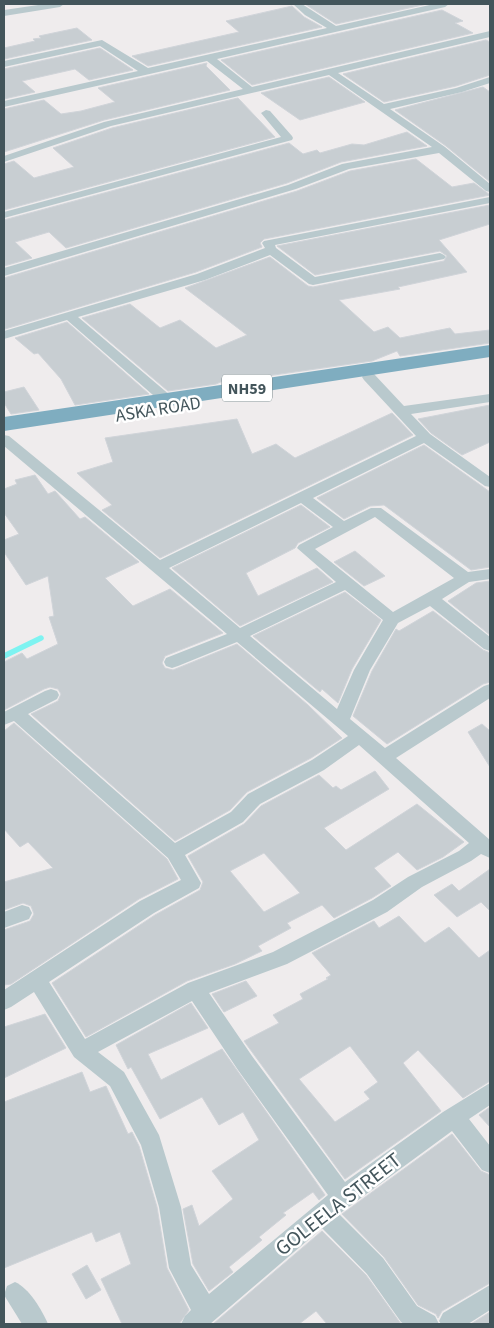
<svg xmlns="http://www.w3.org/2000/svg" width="494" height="1328" font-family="'Source Sans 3',sans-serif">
  <rect width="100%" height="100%" fill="#efeced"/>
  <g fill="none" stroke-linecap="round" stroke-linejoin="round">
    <!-- stream -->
    <path stroke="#7ef3f1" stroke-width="5.5" d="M4,656L41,638"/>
  </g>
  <!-- building -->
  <g fill="#c8ced2" stroke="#d0d4d9" fill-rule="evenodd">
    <path d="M305,4H427L336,24Z"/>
    <path d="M292,6L304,17L322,27L148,66L132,56L239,32L226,21Z"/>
    <path d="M442,10L463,21L455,23L473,33L252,85L221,60Z"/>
    <path d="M77,28L92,40L4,59V48L35,41L33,39L41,38L39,36Z"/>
    <path d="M486,40L490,42V75L456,86L384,102L343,74Z"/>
    <path d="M100,48L133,70L89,80L75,69L22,81L35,92L4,99V69Z"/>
    <path d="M207,63L206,66L230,90L104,120L4,152V109L44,100L61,114L81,111L115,102L98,88Z"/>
    <path d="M329,77L365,102L300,120L261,93Z"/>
    <path d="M483,87L490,92V182L446,146L395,110Z"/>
    <path d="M238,98L275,137L4,210V164L14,161L34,178L74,167L53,148L112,128Z"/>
    <path d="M407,132L427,146L341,162L287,183L66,248L49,232L15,242L32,258L4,266V220L289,143L303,154L317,150L320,153L352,144L364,145Z"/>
    <path d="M416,159L452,187L474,183L490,195L264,239L260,243L262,247L196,272L5,329L4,327V278L297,191L350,171Z"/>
    <path d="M490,205V224L439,240L467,272L398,287L400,289L339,300L374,332L388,327L400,338L450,328L455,334L490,330V343L400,356L397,351L372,361L225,382L223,381L216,384L168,391L82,318L130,304L160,328L180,320L216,348L247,335L185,288L270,257L308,286L313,287L444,261L447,256L440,251L315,275L277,246Z"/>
    <path d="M67,322L149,394L75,405L61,379L38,353L34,354L15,338Z"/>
    <path d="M24,387L39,410L11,414L4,403V392Z"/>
    <path d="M490,405V442L462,455L431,433L418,419Z"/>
    <path d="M392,413L413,435L160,558L102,510L112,505L77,473L113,462L105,438L237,419L252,454L276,444L295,458Z"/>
    <path d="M424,445L490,492V567L471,570L384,505L370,506L344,519L317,498Z"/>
    <path d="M35,475L48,494L55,491L80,519L85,517L139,562L105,578L133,606L170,589L223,633L165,656L162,663L165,668L173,670L237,644L308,705L342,738L311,758L247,792L230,810L175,841L31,714L58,701L61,694L58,689L50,687L44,689L4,710V662L22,653L27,659L58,644L49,617L54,616L48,576L26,585L4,552V540L19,534L4,513V489L17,484L15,480Z"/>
    <path d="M301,505L330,527L298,543L295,548L246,573L258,596L317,568L333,582L240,626L172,568Z"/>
    <path d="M355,551L385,576L364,586L334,562Z"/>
    <path d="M490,581V635L448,601L476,583Z"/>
    <path d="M345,592L381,620L352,669L338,703L322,689L320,692L253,636Z"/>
    <path d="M433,611L483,650L490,653V682L483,684L387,744L353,716L372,671L396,629L399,631Z"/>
    <path d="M14,723L167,859L178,879L139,899L11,984L4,985V930L30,921L34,914L31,906L23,903L4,910V882L53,868L28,842L20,847L4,829V731Z"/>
    <path d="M482,724L490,731V767L468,732Z"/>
    <path d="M375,771L389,789L324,828L346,850L417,804L464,842L443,857L417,870L398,852L374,868L391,886L372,898L334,918L322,905L287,923L291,928L258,946L262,951L235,964L187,981L86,1037L52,983L155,915L200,890L203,882L188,856L244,824L261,806L319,775L333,788L336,786L341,790ZM264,853L300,893L264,912L230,871Z"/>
    <path d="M490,869V911L481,902L457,917L434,895L452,884L459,891Z"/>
    <path d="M399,916L425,943L449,927L479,958L490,950V1081L463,1098L418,1050L403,1063L441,1111L345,1179L244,1041L279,1023L273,1015L303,999L300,994L328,979L326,978L331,975L312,953L374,921L379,928ZM350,1046L378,1082L364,1092L370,1099L335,1122L299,1079Z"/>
    <path d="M246,981L257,996L224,1012L212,994Z"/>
    <path d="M191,1003L208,1028L148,1054L161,1080L222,1049L325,1195L319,1200L313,1192L283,1213L286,1215L259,1237L262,1240L229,1267L233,1272L209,1291L193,1264L183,1209L192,1205L199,1226L233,1199L212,1171L259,1140L243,1112L219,1125L202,1097L160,1119L131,1067L128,1069L116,1045Z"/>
    <path d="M45,1014L66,1048L4,1078V1027Z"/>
    <path d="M82,1072L90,1092L106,1086L128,1134L132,1132L139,1146L157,1207L167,1268L189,1310L179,1324H122L101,1279L131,1264L120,1232L96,1242L92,1232L4,1268V1102Z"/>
    <path d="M490,1107V1127L479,1115Z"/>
    <path d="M452,1134L481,1171L490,1175V1283L442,1311L438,1318L436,1314L418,1305L384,1257L342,1214Z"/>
    <path d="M322,1231L366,1275L401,1324H327L316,1311L299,1324H213Z"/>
    <path d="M87,1265L101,1290L86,1299L72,1274Z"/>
    <path d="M490,1312V1324H471Z"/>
  </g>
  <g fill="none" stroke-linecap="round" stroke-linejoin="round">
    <!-- street -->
    <g fill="#b9c9cd" fill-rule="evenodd">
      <path d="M45,4H64L60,7L4,16V10Z"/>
      <path d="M293,4H302L336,26L434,4H449L445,7L217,59L252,87L490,31V37L338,73L384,104L456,88L490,77V83L462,92L390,109L445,147L490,184V192L486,191L439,153L349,169L296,189L4,276V268L288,185L342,164L432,147L329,75L111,126L4,162V156L104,122L243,89L207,61L4,107V101L138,71L100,46L4,67V61L102,40L148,68L327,28L305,15Z"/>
      <path d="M266,110L270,111L292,136L293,138L292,140L4,218V212L281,137L261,113Z"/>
      <path d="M490,197V203L275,245L276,248L315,277L440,253L444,255L446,257L444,259L313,285L309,284L270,255L205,280L78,317L171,396L173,399L171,402H161L67,320L4,339V331L197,274L265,248L262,243L264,241Z"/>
      <path d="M369,373L374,374L404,406L490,394V402L411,414L430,434L490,477V487L485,486L424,443L313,498L344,521L371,508H381L468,572L490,569V579L469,582L442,599L490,637V651L484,649L430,606L398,623L370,670L350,719L385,748L484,686L490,684V698L396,758L490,840V858L481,854L471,861L422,887L387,912L287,964L209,993L252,1056L345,1182L443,1112L490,1083V1105L469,1119L490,1146V1173L482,1170L452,1131L339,1214L383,1258L417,1306L435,1316L439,1324H404L401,1322L367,1274L322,1228L210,1324H181L185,1316L191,1310L169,1268L159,1207L141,1145L110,1086L74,1057L34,992L11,1007L4,1010V990L140,901L181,880L168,858L14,721L4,725V712L45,691L51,689L57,691L59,695L57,699L28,714L175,843L231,812L248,794L312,760L348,736L237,642L178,666L172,668L166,666L164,662L166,658L227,634L4,446V435L9,436L160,560L416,436L364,380L362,377L364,374ZM301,503L333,527L299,545L297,548L336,582L240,628L169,568ZM375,517L454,578L393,612L315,549ZM345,590L383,620L354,670L337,709L250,636ZM359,745L469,843L459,851L408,877L373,900L273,952L188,983L85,1039L49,982L154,913L199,888L201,883L185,855L243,822L260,804L324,770ZM192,1001L238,1070L328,1195L209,1294L191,1265L181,1207L159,1135L124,1072L98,1052Z"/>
      <path d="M22,905L29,907L32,913L29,919L4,928V912Z"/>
      <path d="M15,1282C29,1288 42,1310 48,1324H22L4,1295L7,1286Z"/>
      <path d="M490,1285V1310L468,1324H441L439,1321L443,1313Z"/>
    </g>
    <!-- highway -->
    <path fill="#7fadc0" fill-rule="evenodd" d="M490,345V357L4,431V417Z"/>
  </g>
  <g text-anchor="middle" stroke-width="5" stroke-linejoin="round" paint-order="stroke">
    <!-- shield labels -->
    <rect fill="#fff" stroke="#7b888c" stroke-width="1" x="222" y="374.5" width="50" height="27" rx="4"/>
    <g font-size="16" font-weight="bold" fill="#43555b">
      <text x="247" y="394">NH59</text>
    </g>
    <!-- street labels -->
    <g font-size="18" fill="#43555b" stroke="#fff">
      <text transform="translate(158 409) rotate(-9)" y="6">ASKA ROAD</text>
    </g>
    <!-- near-street labels -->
    <g font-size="21" fill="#43555b" stroke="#fff">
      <text transform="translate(338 1204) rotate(-38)" y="7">GOLEELA STREET</text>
    </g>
  </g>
  <!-- border -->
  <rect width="494" height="1328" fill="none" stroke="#43555b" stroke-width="10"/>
</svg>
